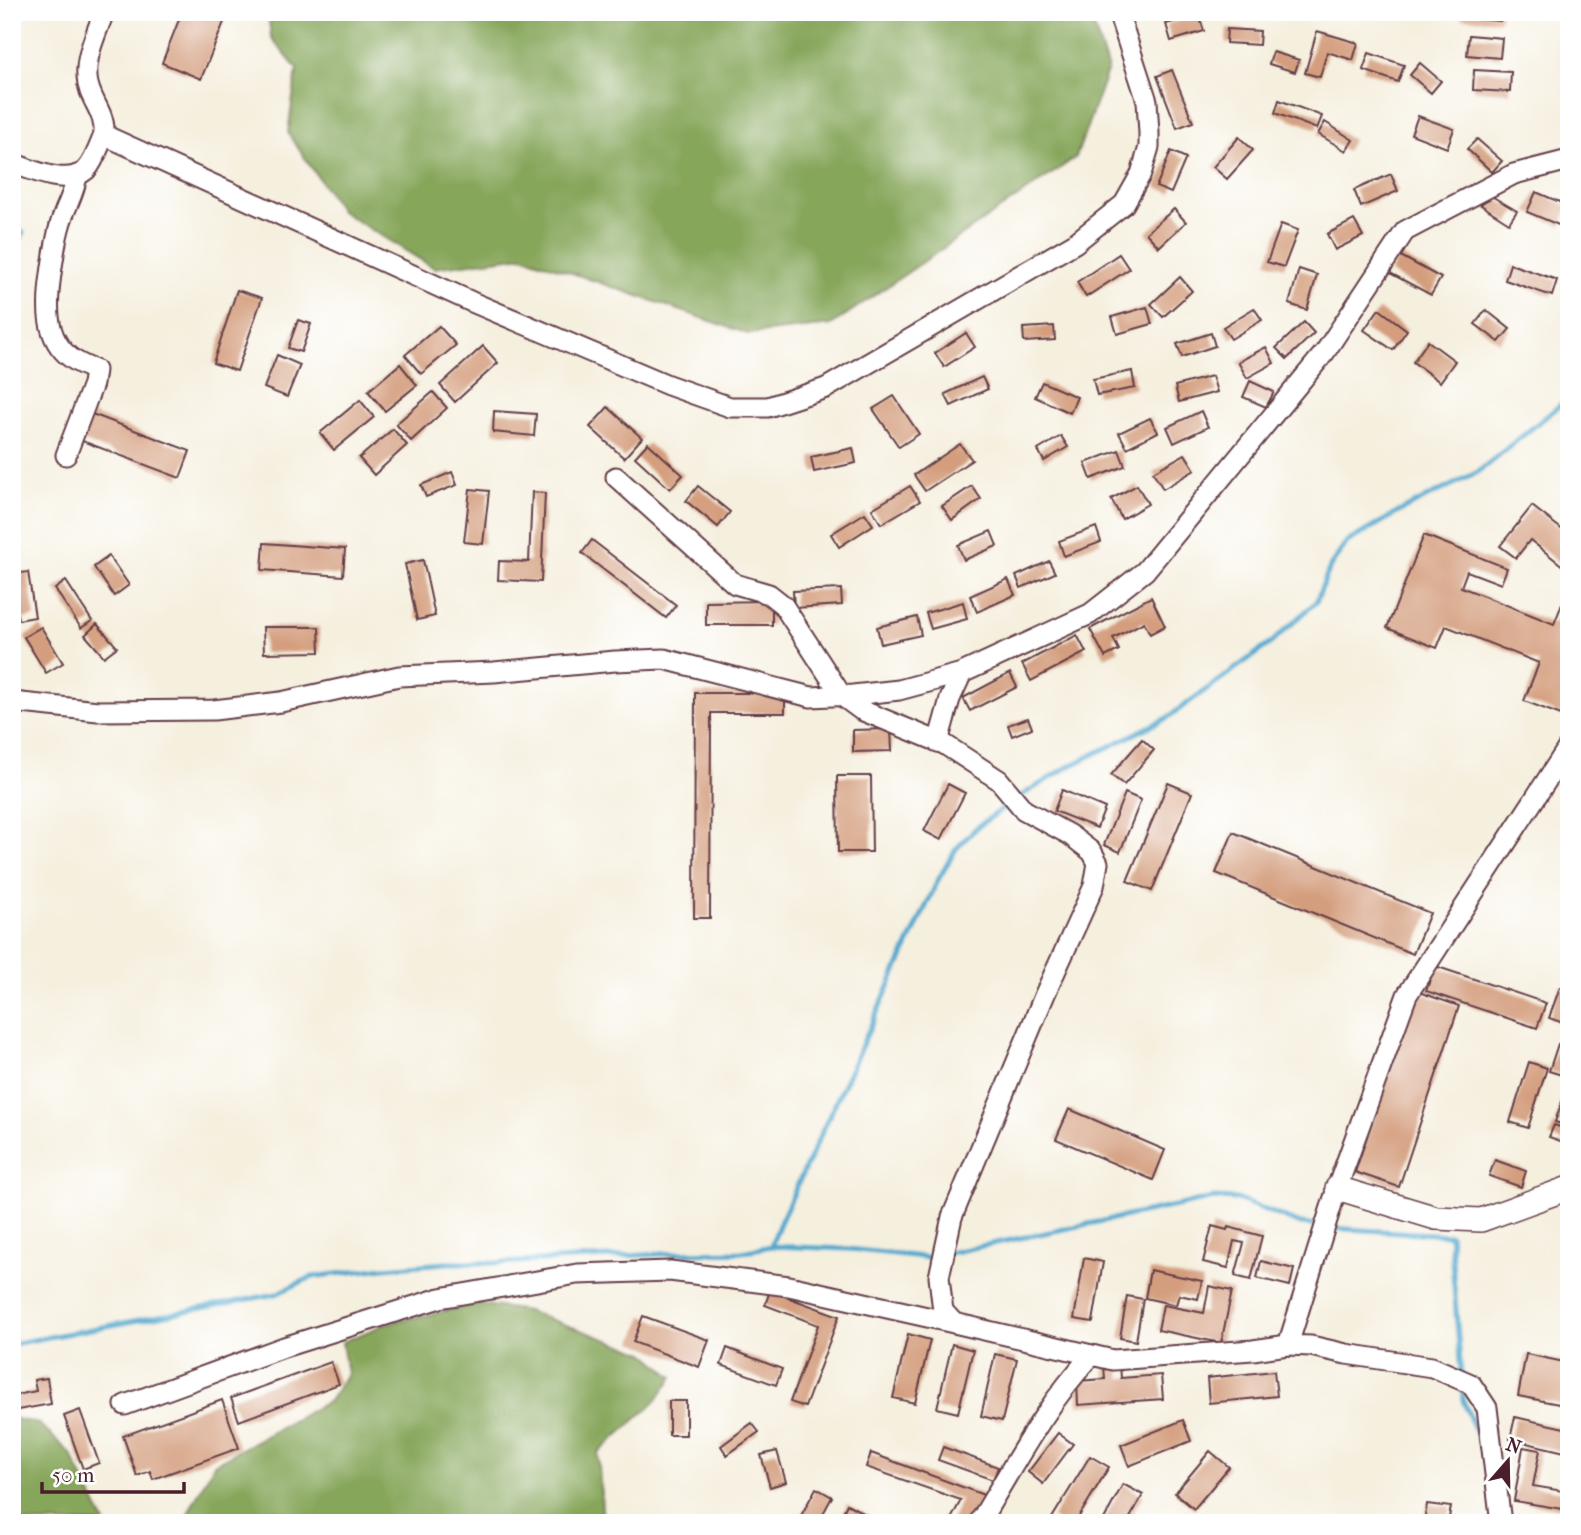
<svg xmlns="http://www.w3.org/2000/svg" width="1581" height="1535" font-family="'IM FELL French Canon',serif">
  <rect width="100%" height="100%" fill="#fff"/>
  <filter id="ink" filterUnits="userSpaceOnUse"><feTurbulence type="fractalNoise" baseFrequency=".0143" numOctaves="2"/><feDisplacementMap in="SourceGraphic" scale="14" xChannelSelector="R" yChannelSelector="G"/><feConvolveMatrix kernelMatrix="1 2 1 2 8 2 1 2 1" color-interpolation-filters="sRGB"/></filter>
  <filter id="wash" filterUnits="userSpaceOnUse"><feTurbulence type="fractalNoise" baseFrequency=".00686" numOctaves="4" result="noise"/><feDisplacementMap in="SourceGraphic" scale="28" xChannelSelector="R" yChannelSelector="G"/><feGaussianBlur stdDeviation="1.57" result="paint"/><feColorMatrix in="noise" values="0 0 0 0 0 0 0 0 0 0 0 0 0 0 0 0 0 1.4 0 .05"/><feComposite in="paint" operator="in"/></filter>
  <g filter="url(#wash)">
    <rect width="100%" height="100%" fill="#f5efde"/>
    <!-- forest -->
    <g fill="#86a65a" stroke="#686242" stroke-width="2">
      <path d="M268,12H1089L1108,69L1076,157L831,325L748,334L523,256L434,268L341,211L288,133L297,69L271,37Z"/>
      <path d="M480,1304L527,1311L645,1353L673,1377L655,1402L598,1453L603,1523H192L188,1513L214,1464L329,1401L347,1374L342,1342L388,1323Z"/>
      <path d="M12,1418L39,1424L71,1454L105,1523H12Z"/>
    </g>
    <g fill="none" stroke-linecap="round" stroke-linejoin="round">
      <!-- stream -->
      <g stroke="#50a7cd" stroke-width="5">
        <path d="M12,261L23,232"/>
        <path d="M1329,1228L1450,1235L1461,1374"/>
        <path d="M771,1246L848,1249L932,1258L939,1256"/>
        <path d="M948,1253L1214,1198L1237,1199L1301,1224L1320,1226"/>
        <path d="M12,1344L276,1294L312,1277L384,1268L446,1263H499L680,1253L742,1252L771,1246L779,1225L938,880L956,849L976,828L1016,799L1066,768L1167,718L1272,642L1316,602L1330,567L1347,542L1404,509L1478,472L1569,398"/>
        <path d="M1462,1384L1463,1400L1483,1450"/>
      </g>
    </g>
    <g id="blocks">
      <!-- building -->
      <g fill="#d49e7e">
        <path d="M182,12H228L201,79L162,63Z"/>
        <path d="M1462,12H1501L1500,21L1461,18Z"/>
        <path d="M1199,15L1204,31L1171,41L1166,24Z"/>
        <path d="M1227,29L1260,31L1259,45L1226,43Z"/>
        <path d="M1317,31L1358,43L1353,60L1327,52L1320,77L1305,73Z"/>
        <path d="M1469,35L1502,38L1500,58L1467,55Z"/>
        <path d="M1273,52L1299,60L1295,72L1269,64Z"/>
        <path d="M1369,53L1404,65L1398,82L1363,70Z"/>
        <path d="M1420,63L1441,81L1431,93L1410,75Z"/>
        <path d="M1172,70L1193,122L1177,128L1157,76Z"/>
        <path d="M1474,70L1511,72L1510,92L1473,90Z"/>
        <path d="M1279,100L1322,116L1317,129L1275,113Z"/>
        <path d="M1418,116L1454,129L1447,148L1411,134Z"/>
        <path d="M1325,122L1353,140L1346,151L1318,134Z"/>
        <path d="M1239,137L1253,150L1227,179L1213,167Z"/>
        <path d="M1477,139L1502,161L1492,172L1467,149Z"/>
        <path d="M1171,151L1186,158L1171,193L1156,187Z"/>
        <path d="M1391,174L1398,191L1361,207L1354,190Z"/>
        <path d="M1536,192L1569,206L1561,226L1527,212Z"/>
        <path d="M1488,194L1517,211L1509,223L1481,205Z"/>
        <path d="M1174,209L1186,222L1159,247L1146,233Z"/>
        <path d="M1354,220L1363,236L1335,250L1327,234Z"/>
        <path d="M1281,224L1298,230L1284,267L1267,262Z"/>
        <path d="M1119,254L1129,269L1086,297L1077,282Z"/>
        <path d="M1399,255L1441,278L1431,295L1390,273Z"/>
        <path d="M1510,264L1557,280L1552,296L1505,280Z"/>
        <path d="M1299,269L1317,275L1307,310L1289,304Z"/>
        <path d="M1180,277L1192,291L1163,317L1151,304Z"/>
        <path d="M237,290L262,298L237,371L213,363Z"/>
        <path d="M1147,307L1152,324L1117,334L1112,317Z"/>
        <path d="M1254,308L1262,320L1231,339L1223,327Z"/>
        <path d="M1379,309L1407,330L1393,350L1364,330Z"/>
        <path d="M1486,310L1510,329L1499,342L1475,324Z"/>
        <path d="M298,320L311,324L301,352L288,348Z"/>
        <path d="M1304,322L1314,333L1287,359L1276,348Z"/>
        <path d="M439,326L456,345L421,374L405,355Z"/>
        <path d="M1054,326L1055,340L1024,342L1023,328Z"/>
        <path d="M966,333L975,347L944,367L935,353Z"/>
        <path d="M1211,333L1215,346L1182,357L1177,344Z"/>
        <path d="M1428,341L1455,361L1440,382L1413,362Z"/>
        <path d="M483,346L498,363L455,402L440,385Z"/>
        <path d="M1266,347L1274,363L1247,378L1238,362Z"/>
        <path d="M277,355L300,365L287,397L264,388Z"/>
        <path d="M400,364L417,385L385,411L368,391Z"/>
        <path d="M1132,371L1135,388L1097,395L1093,379Z"/>
        <path d="M1212,376L1217,392L1179,402L1175,386Z"/>
        <path d="M982,377L988,389L951,406L945,394Z"/>
        <path d="M1250,381L1274,392L1266,407L1243,397Z"/>
        <path d="M1042,382L1077,397L1070,413L1035,397Z"/>
        <path d="M433,392L447,408L411,441L396,424Z"/>
        <path d="M894,396L919,434L899,447L873,409Z"/>
        <path d="M360,400L374,417L334,450L320,433Z"/>
        <path d="M608,407L642,438L624,458L590,427Z"/>
        <path d="M494,411L536,414L534,436L493,432Z"/>
        <path d="M1201,411L1208,427L1174,443L1167,427Z"/>
        <path d="M92,414L190,451L180,478L82,441Z"/>
        <path d="M1150,418L1158,432L1127,448L1119,433Z"/>
        <path d="M393,429L407,445L374,475L359,458Z"/>
        <path d="M1061,436L1068,447L1044,461L1038,450Z"/>
        <path d="M648,443L683,475L670,489L635,457Z"/>
        <path d="M960,444L972,460L925,491L914,475Z"/>
        <path d="M853,448L856,463L814,472L811,457Z"/>
        <path d="M1119,450L1125,466L1091,479L1085,463Z"/>
        <path d="M1185,454L1195,470L1163,489L1153,472Z"/>
        <path d="M452,472L457,485L426,497L421,485Z"/>
        <path d="M1137,485L1148,504L1122,519L1111,499Z"/>
        <path d="M698,486L730,512L718,527L686,501Z"/>
        <path d="M910,486L920,501L881,524L872,509Z"/>
        <path d="M972,486L981,499L952,520L942,506Z"/>
        <path d="M470,489L489,491L483,544L464,542Z"/>
        <path d="M532,492L545,493L541,582L498,580L499,561L529,562Z"/>
        <path d="M1532,506L1569,535V571L1530,540L1516,558L1500,546Z"/>
        <path d="M865,513L873,525L839,547L831,534Z"/>
        <path d="M1096,527L1101,542L1064,556L1059,541Z"/>
        <path d="M991,531L997,546L964,560L958,545Z"/>
        <path d="M1424,535L1507,568L1501,584L1467,571L1461,587L1554,624L1566,594L1569,595V718L1524,701L1539,663L1446,626L1437,648L1387,628Z"/>
        <path d="M592,540L676,605L666,618L582,553Z"/>
        <path d="M264,543L345,549L343,576L262,570Z"/>
        <path d="M109,556L129,585L114,596L94,567Z"/>
        <path d="M423,560L435,616L417,620L405,564Z"/>
        <path d="M1049,561L1055,573L1021,588L1016,576Z"/>
        <path d="M28,572L35,617L18,620L12,574Z"/>
        <path d="M1008,579L1015,595L977,612L970,596Z"/>
        <path d="M66,581L92,621L81,628L55,589Z"/>
        <path d="M841,589L842,605L794,608L793,591Z"/>
        <path d="M1151,597L1165,626L1150,634L1144,622L1113,638L1119,650L1105,657L1090,629Z"/>
        <path d="M772,601V625H706V602Z"/>
        <path d="M963,602L967,619L931,629L926,613Z"/>
        <path d="M917,617L921,635L881,644L877,627Z"/>
        <path d="M97,624L117,647L104,657L85,635Z"/>
        <path d="M41,627L63,663L46,673L24,637Z"/>
        <path d="M263,627H319L320,652L264,653Z"/>
        <path d="M1077,635L1086,652L1031,681L1022,664Z"/>
        <path d="M1010,673L1017,687L970,711L963,698Z"/>
        <path d="M695,693H785V713H711L710,918H694Z"/>
        <path d="M1028,718L1032,728L1012,736L1008,725Z"/>
        <path d="M891,729L892,751L853,752V730Z"/>
        <path d="M1142,739L1154,750L1124,785L1111,775Z"/>
        <path d="M837,776H871L872,852H838Z"/>
        <path d="M1168,783L1192,793L1152,891L1127,881Z"/>
        <path d="M948,784L965,793L941,840L924,831Z"/>
        <path d="M1062,790L1105,808L1097,828L1054,811Z"/>
        <path d="M1125,793L1141,800L1120,852L1104,845Z"/>
        <path d="M1233,832L1430,913L1413,954L1216,873Z"/>
        <path d="M1435,966L1546,1003L1537,1028L1426,991Z"/>
        <path d="M1560,987L1569,990V1025L1549,1018Z"/>
        <path d="M1416,991L1459,1006L1399,1187L1355,1172Z"/>
        <path d="M1558,1044L1569,1047V1066L1565,1076L1549,1071Z"/>
        <path d="M1529,1062L1547,1068L1528,1128L1510,1122Z"/>
        <path d="M1569,1081V1126L1555,1122Z"/>
        <path d="M1069,1109L1165,1150L1153,1180L1056,1139Z"/>
        <path d="M1554,1125L1569,1130V1144L1549,1137Z"/>
        <path d="M1495,1160L1526,1171L1521,1187L1489,1176Z"/>
        <path d="M1212,1226L1227,1230L1228,1227L1262,1236L1251,1280L1235,1276L1244,1243L1234,1241L1228,1268L1203,1262Z"/>
        <path d="M1084,1258L1103,1262L1093,1322L1074,1319Z"/>
        <path d="M1261,1261L1294,1269L1290,1286L1257,1278Z"/>
        <path d="M1150,1270L1202,1281L1198,1299L1179,1295L1176,1305L1145,1298Z"/>
        <path d="M1209,1286L1232,1291L1221,1343L1158,1330L1163,1305L1204,1313Z"/>
        <path d="M770,1291L839,1316L805,1407L790,1402L818,1325L765,1305Z"/>
        <path d="M1127,1296L1143,1299L1136,1341L1120,1338Z"/>
        <path d="M643,1316L709,1340L699,1367L633,1342Z"/>
        <path d="M908,1334L930,1340L915,1403L893,1398Z"/>
        <path d="M952,1344L973,1350L958,1413L937,1408Z"/>
        <path d="M727,1348L782,1369L776,1385L721,1365Z"/>
        <path d="M995,1354L1017,1359L1002,1421L981,1416Z"/>
        <path d="M1526,1354L1569,1363V1406L1518,1396Z"/>
        <path d="M331,1362L339,1384L239,1421L231,1398Z"/>
        <path d="M1120,1365L1121,1378L1161,1375L1163,1399L1078,1405L1077,1381L1105,1379L1104,1366Z"/>
        <path d="M1274,1371L1277,1396L1209,1403L1207,1378Z"/>
        <path d="M47,1378L51,1404L12,1411V1381L16,1395L36,1391L34,1380Z"/>
        <path d="M222,1400L239,1448L153,1479L150,1471L137,1476L123,1436Z"/>
        <rect x="669" y="1401" width="17" height="34"/>
        <path d="M80,1410L99,1463L83,1469L64,1416Z"/>
        <path d="M1515,1417L1569,1429V1453L1510,1439Z"/>
        <path d="M1183,1420L1191,1441L1129,1466L1121,1445Z"/>
        <path d="M752,1423L759,1432L727,1455L721,1446Z"/>
        <path d="M1058,1433L1073,1444L1043,1484L1028,1472Z"/>
        <path d="M943,1447L998,1467L993,1480L938,1460Z"/>
        <path d="M1523,1447L1540,1450L1533,1486L1569,1492V1510L1514,1501Z"/>
        <path d="M777,1451L786,1482L770,1487L761,1455Z"/>
        <path d="M1210,1451L1229,1467L1194,1509L1175,1493Z"/>
        <path d="M871,1453L984,1495L969,1523H949L961,1500L866,1467Z"/>
        <path d="M1090,1456L1109,1467L1075,1523H1059L1052,1518Z"/>
        <path d="M1123,1484L1143,1495L1127,1523H1102Z"/>
        <path d="M816,1488L832,1497L818,1523H797Z"/>
        <path d="M847,1504L867,1515L863,1523H838Z"/>
        <path d="M1427,1504L1451,1507L1448,1523H1424Z"/>
      </g>
    </g>
  </g>
  <g filter="url(#ink)">
    <use href="#blocks" fill-opacity="0" stroke="#643e46" stroke-width="2"/>
    <g fill="none" stroke-linecap="round" stroke-linejoin="round">
      <!-- minor casing -->
      <g stroke="#643e46" stroke-width="23">
        <g id="minor">
          <path d="M104,135C106,111 88,100 87,77C85,56 97,32 104,12"/>
          <path d="M12,163C33,170 67,187 86,170C94,162 99,146 104,135L472,302L668,385L730,407H768L826,388L1075,243L1124,204L1141,174L1149,147V133L1147,101L1118,12"/>
          <path d="M66,455L93,384L95,370C87,367 78,363 71,358C44,338 47,303 51,274C54,254 56,234 63,216C68,202 75,191 77,175"/>
          <path d="M616,477L735,584L769,594L783,605L842,696L861,710L944,744L999,780L1024,810L1070,835L1092,852L1098,863L1094,886L1045,994L952,1217L939,1277L943,1311L954,1323L1113,1360L1253,1350L1288,1345"/>
          <path d="M12,702L98,711L214,710L281,702L399,676L494,672L615,661L664,659L811,697L853,695L899,690L962,673L1090,614L1145,571L1325,352L1405,231L1514,174L1569,160"/>
          <path d="M938,742L950,699L962,673"/>
          <path d="M125,1405L284,1347L440,1298L577,1274L670,1271L789,1286L954,1323"/>
          <path d="M979,1523C1014,1465 1046,1404 1092,1355"/>
          <path d="M1501,1523L1487,1408L1471,1384L1432,1367L1346,1354L1311,1346L1288,1345L1337,1188L1407,995L1569,746"/>
        </g>
      </g>
      <!-- tertiary casing -->
      <g stroke="#643e46" stroke-width="26">
        <path id="tertiary" d="M1337,1188L1436,1218L1481,1220L1569,1188"/>
      </g>
      <!-- minor -->
      <use href="#minor" stroke="#fff" stroke-width="19"/>
      <!-- tertiary -->
      <use href="#tertiary" stroke="#fff" stroke-width="23"/>
    </g>
  </g>
  <!-- margin -->
  <rect width="1581" height="1535" fill="none" stroke="#fff" stroke-width="42"/>
  <!-- north arrow -->
  <g transform="translate(1508 1461) rotate(20)" stroke="#ffffff" stroke-width="5" paint-order="stroke">
  <path d="M0-5L12 26L0 18L-12 26Z" fill="#4a1f2b"/>
  <text y="-10" font-size="19" font-weight="bold" text-anchor="middle" fill="#4a1f2b">N</text>
  </g>
  <!-- scale -->
  <path d="M42 1482v10h142v-10" fill="none" stroke="#4a1f2b" stroke-width="3.5"/>
  <text x="52" y="1482" font-size="21" fill="#4a1f2b" stroke="#ffffff" stroke-width="5" paint-order="stroke">50 m</text>
</svg>
